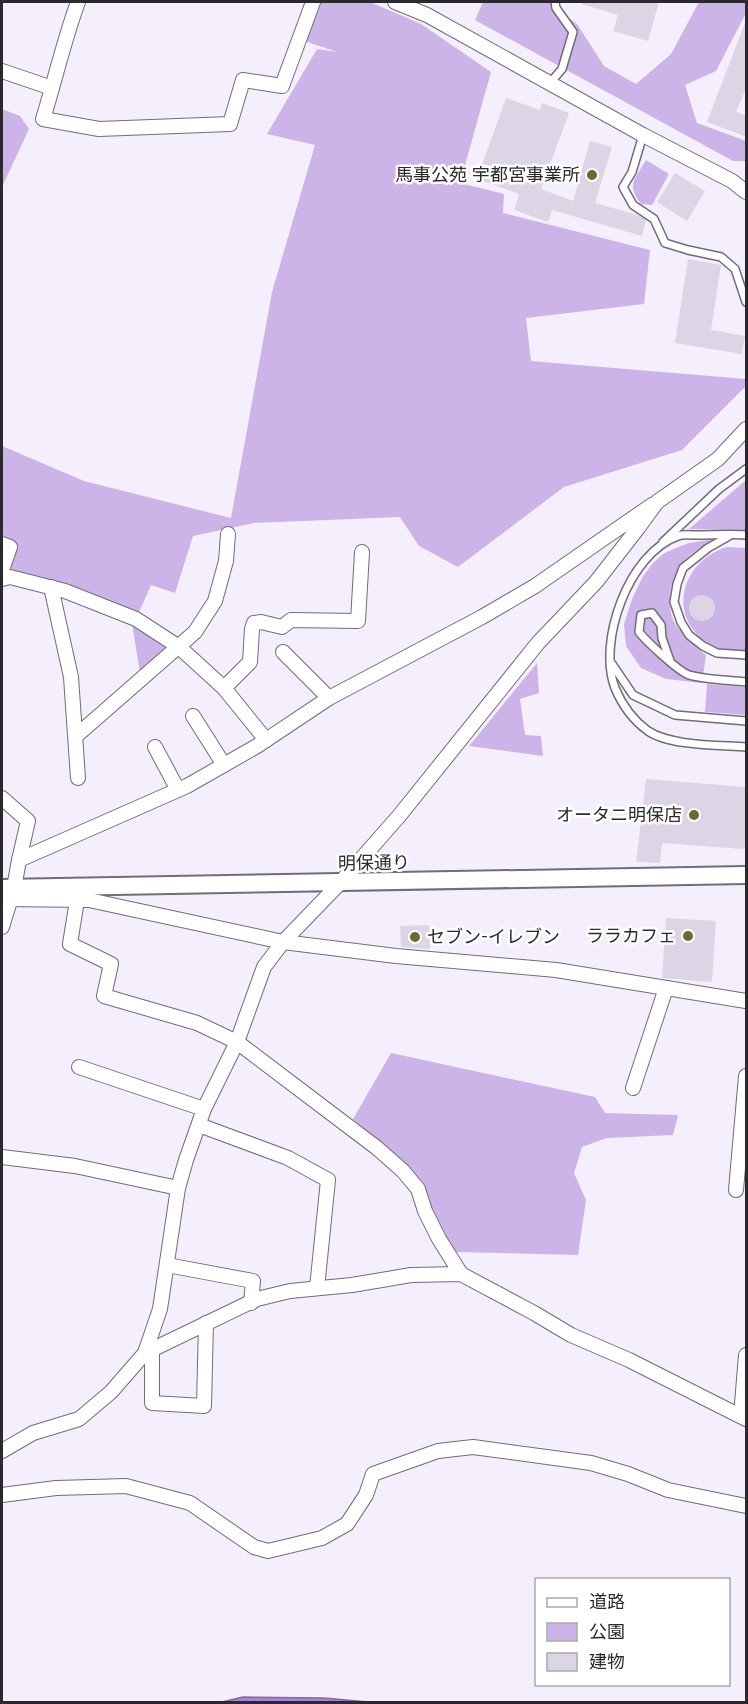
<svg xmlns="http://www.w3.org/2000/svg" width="748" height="1704" font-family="Quicksand,'Noto Sans JP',sans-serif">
  <rect width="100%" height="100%" fill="#f5effd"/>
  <!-- green -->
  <g fill="#cdb4e8">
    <path d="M313,2H370L421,24L491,72L460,183L504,194L503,213L650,250L644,304L526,318L531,361L746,379V386L682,450L564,487L458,567L419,546L400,517L254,523L193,536L175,593L151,585L136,619L10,577L16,542L2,535V446L84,481L231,518L272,292L315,145L267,134L317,49L337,52L299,39Z"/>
    <path d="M483,2H548L577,24L604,66L636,84L671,54L699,2H746V13L716,71L685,85L697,123L746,141V161H733L475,20Z"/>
    <path d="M2,109L20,116L29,129L2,187Z"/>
    <path d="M646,160L669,174L652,205L641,204C626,184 635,179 646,160Z"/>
    <path d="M746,480V530L689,529Z"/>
    <path d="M715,539C706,545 695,550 688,557C672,574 666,594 672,617C675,628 697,648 706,655L702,683L666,679L641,668L626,646L624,624L632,599L642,578L652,564L663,554L676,548L689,543Z"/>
    <path d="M727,547L746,548V650C738,650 726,651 718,648C665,626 677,562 727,547Z"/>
    <path d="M132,623L165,642V651L140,673Z"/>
    <path d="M537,663L539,693L520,699L525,735L541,736L543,756L469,746Z"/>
    <path d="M707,684L746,687V715L705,712Z"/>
    <path d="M391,1053L595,1097L605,1113L678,1115L673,1135L607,1138L582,1147L574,1173L586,1200L578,1255L456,1252L444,1234L432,1212L423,1182L353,1119Z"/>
  </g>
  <!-- water -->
  <path fill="#ad83d4" stroke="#8668a2" stroke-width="1.5" d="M243,1697L324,1698L368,1702H222Z"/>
  <!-- building -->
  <g fill="#ddd5e6">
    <path d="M582,2H659L648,41L613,31L618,15L582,4Z"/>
    <path d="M746,20L747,86L736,112L747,116V137L707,122Z"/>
    <path d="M506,98L540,110L542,103L569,113L541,189L573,201L590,141L612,147L595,203L638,215L646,220L642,236L552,210L548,222L514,210L519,194L477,179Z"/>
    <path d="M675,173L705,191L687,221L657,202Z"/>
    <path d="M688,259L721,265L711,330L745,336L742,354L675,343Z"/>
    <circle cx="702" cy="608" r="13"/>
    <path d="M646,779L747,787V845L742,849L662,843L660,863L636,862Z"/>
    <path d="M666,918L716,921L712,982L662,978Z"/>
    <path d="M429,925L430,949L401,947L400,926Z"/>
  </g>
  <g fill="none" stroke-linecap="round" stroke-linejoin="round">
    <!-- service casing -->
    <g stroke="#726b7a" stroke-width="10">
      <g id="service">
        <path d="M550,83L562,69L573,32L556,8L555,2"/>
        <path d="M643,135L632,172L623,187L633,205L654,219L665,243L688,250L721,257L735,269L746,302"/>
        <path d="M746,535C730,534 713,535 696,535C691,535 683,534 678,536C629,553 597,641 615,688C622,705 633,720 648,731C670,746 720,745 746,747"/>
        <path d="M729,536L708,548L683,568L677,584L674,602L681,622L689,635L703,646L717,653L746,655"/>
        <path d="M663,542L719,489L746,469"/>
        <path d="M670,661L662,638L661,625L652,613L641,615L639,632C647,642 678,671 689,675C707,680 728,680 746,682"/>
        <path d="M612,664L633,695L675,715L746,721"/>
      </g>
    </g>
    <!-- minor casing -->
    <g stroke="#726b7a" stroke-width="16">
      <g id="minor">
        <path d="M78,2C64,40 55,80 43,119L99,129L230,124L243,80L282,86L313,2"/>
        <path d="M395,2L427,15L643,135L732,181L746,192"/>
        <path d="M2,71L52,88"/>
        <path d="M2,544L10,547L2,570"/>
        <path d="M2,579L10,577L65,591L136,619L179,647L224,688"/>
        <path d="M51,587L71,677L78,778"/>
        <path d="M283,652L329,698"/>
        <path d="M193,716L224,765"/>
        <path d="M76,736L195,632L215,601L226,561L228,534"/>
        <path d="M266,740L224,688L250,662L252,629L254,623L261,622L282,627L291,620L358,621L362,552"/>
        <path d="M155,747L178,790"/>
        <path d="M2,798L28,821L19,860"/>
        <path d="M4,899L89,900L283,942L396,956L556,970L746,1001"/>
        <path d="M77,900L70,944L111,964L104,996L197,1023L237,1042L377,1148L403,1171L418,1189L425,1211L439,1239L461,1274"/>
        <path d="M2,927L14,888L19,860L187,786L257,746L329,698L482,617L535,586L652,505"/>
        <path d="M79,1067L204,1109"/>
        <path d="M633,1088L666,988"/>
        <path d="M199,1125L288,1158L328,1180L317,1288"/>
        <path d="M2,1157L75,1166L178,1188"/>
        <path d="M736,1190L746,1076"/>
        <path d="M167,1265L253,1281L251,1303"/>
        <path d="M152,1349V1403L204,1406L206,1323"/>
        <path d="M145,1353L257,1299L290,1291L352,1285L411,1275L461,1274L534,1313L571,1335L629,1360L746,1419"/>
        <path d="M741,1416L746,1355"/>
        <path d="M2,1451L33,1433L79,1419L111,1392L145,1353L160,1309L178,1188L186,1160L204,1109L237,1042L264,967L283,942L340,883L399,816L538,643L596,582L638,528L657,502L718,459L746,429"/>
        <path d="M2,1495L56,1488L126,1486L190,1503L254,1547L268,1551L322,1538L347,1524L366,1495L373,1474L438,1451L473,1447L591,1463L628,1474L668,1490L746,1506"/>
      </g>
    </g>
    <!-- tertiary casing -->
    <g stroke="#726b7a" stroke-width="20">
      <path id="tertiary" d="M2,888L746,875"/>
    </g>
    <!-- service -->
    <use href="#service" stroke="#fff" stroke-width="7"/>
    <!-- minor -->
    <use href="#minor" stroke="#fff" stroke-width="14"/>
    <!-- tertiary -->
    <use href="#tertiary" stroke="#fff" stroke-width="16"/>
  </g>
  <!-- markers -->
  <g fill="#716633" stroke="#fff" stroke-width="2">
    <circle cx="592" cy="175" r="6"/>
    <circle cx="694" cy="815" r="6"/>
    <circle cx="688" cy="936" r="6"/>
    <circle cx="415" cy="937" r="6"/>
  </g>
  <g text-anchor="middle" stroke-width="5" stroke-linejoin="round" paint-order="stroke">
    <!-- poi labels -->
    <g font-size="18" fill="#2b282e" stroke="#fff" text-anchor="end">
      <text x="580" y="181">馬事公苑 宇都宮事業所</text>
      <text x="682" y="821">オータニ明保店</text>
      <text x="676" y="942">ララカフェ</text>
      <text x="427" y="943" text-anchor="start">セブン-イレブン</text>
    </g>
    <!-- street labels -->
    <g font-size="18" fill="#2b282e" stroke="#fff">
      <text transform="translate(374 863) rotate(-1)" y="6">明保通り</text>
    </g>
  </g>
  <!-- border -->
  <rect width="748" height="1704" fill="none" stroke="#2b282e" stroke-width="6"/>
  <!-- legend -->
  <rect x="535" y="1578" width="195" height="108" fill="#ffffff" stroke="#aaa9ab" stroke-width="1.5"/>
  <rect x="547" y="1598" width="30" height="9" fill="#ffffff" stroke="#aaa9ab" stroke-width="1.5"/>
  <text x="589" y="1608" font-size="18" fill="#2b282e">道路</text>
  <rect x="547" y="1623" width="30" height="18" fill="#cdb4e8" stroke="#aaa9ab" stroke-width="1.5"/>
  <text x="589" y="1638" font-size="18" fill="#2b282e">公園</text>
  <rect x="547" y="1653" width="30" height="18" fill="#ddd5e6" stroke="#aaa9ab" stroke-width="1.5"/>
  <text x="589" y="1668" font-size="18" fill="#2b282e">建物</text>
</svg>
